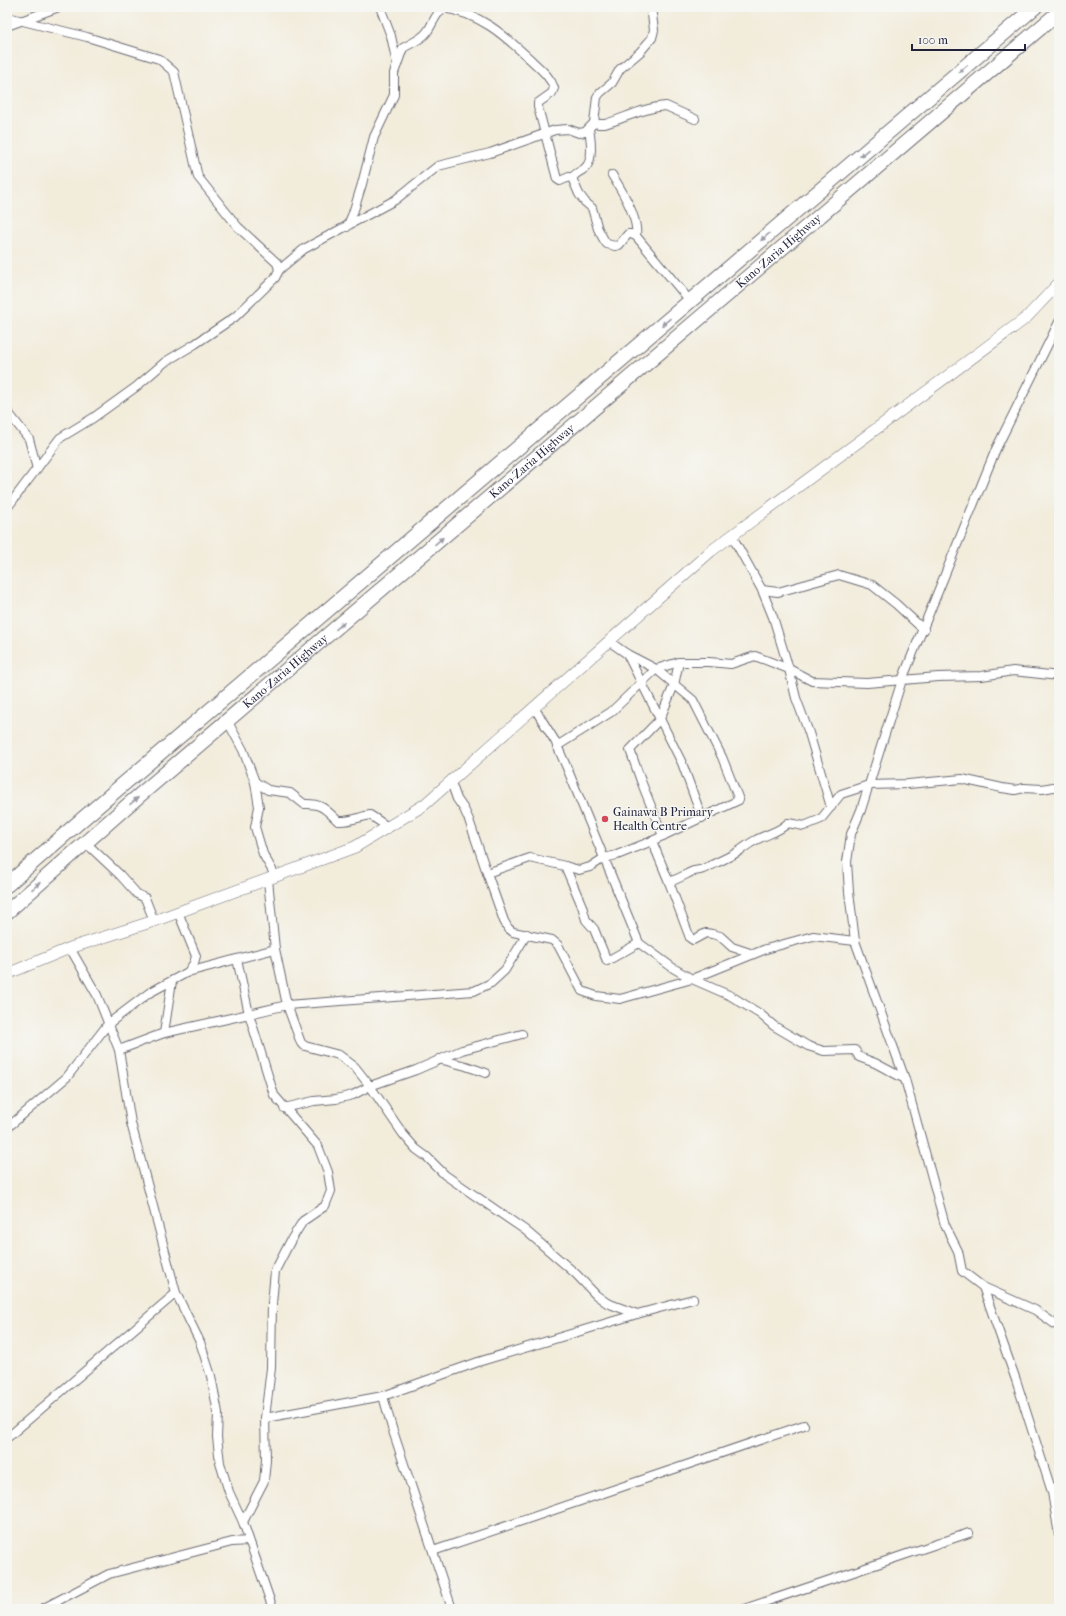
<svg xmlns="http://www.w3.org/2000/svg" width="1066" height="1616" font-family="'IM FELL French Canon',serif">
  <rect width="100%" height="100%" fill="#f6f6f2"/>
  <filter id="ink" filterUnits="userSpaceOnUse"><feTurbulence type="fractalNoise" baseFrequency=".025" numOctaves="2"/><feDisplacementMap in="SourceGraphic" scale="8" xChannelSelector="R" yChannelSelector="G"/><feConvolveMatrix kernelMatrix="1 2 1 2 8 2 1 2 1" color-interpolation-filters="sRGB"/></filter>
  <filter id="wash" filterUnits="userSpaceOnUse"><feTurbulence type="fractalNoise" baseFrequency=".012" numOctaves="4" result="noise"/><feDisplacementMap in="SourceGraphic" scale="16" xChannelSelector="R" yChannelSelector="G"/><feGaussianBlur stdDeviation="0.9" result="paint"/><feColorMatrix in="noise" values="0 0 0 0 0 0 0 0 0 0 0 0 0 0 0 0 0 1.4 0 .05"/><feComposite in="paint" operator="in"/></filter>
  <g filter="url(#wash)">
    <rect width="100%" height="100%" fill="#f2ecdb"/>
  </g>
  <g filter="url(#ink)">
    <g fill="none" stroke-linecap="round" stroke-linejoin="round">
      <!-- street casing -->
      <g stroke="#6b6973" stroke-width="10">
        <g id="street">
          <path d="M380,7L391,36L397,64"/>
          <path d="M7,17L87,37L159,59L174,72L198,177L238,227L277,263L279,270L275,278L235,317L195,344L165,362L136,387L93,418L60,438L7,508"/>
          <path d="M7,26L59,7"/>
          <path d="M594,123L599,124H605C625,118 646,107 666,106L695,119"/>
          <path d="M612,175C621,189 639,219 636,236"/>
          <path d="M572,178C576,172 581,172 585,168C594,160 591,140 589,129"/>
          <path d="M347,227L353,213L362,184L374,137L394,95V73L403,48C411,43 421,40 427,32C433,24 434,16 443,8C480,13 504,35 531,60C540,69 550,76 554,88L552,93L538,103V107L557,179L560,181L569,177L572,178L579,194L585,202L592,208L598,229L604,240L607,244L615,246L619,245L628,234H631L636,236L690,301"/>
          <path d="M279,270L304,249L395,200L438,166L490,153L555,130L568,129L579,133L585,132L594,123L597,97L600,93L612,83L620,69L640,52L652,38L654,30L651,7"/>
          <path d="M1059,322L996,449L902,680L861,810L851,834L847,862L849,892L855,941L905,1079L945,1225L958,1251L962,1271L983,1287L1016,1380L1052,1492L1059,1535"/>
          <path d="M7,411L29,439L37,469"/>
          <path d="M732,536L762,590L773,617L789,669L812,681L867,683L938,677L982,676L1013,671L1059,676"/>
          <path d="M762,590L778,592L839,575L872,585L896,604L924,630"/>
          <path d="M610,642L627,654L656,669L693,700L722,757L739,800L652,841"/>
          <path d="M627,654L660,719L630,750L641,781L663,836"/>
          <path d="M679,662L674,685L660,719L682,763L702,818"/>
          <path d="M535,709L555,741L567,768L639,943"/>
          <path d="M228,722L243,750L255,782L259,807L255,827L263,854L276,877"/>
          <path d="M557,746L611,712L656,669L679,662H709L731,664L755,656L789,669L796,698L809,733L831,807"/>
          <path d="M255,782L268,790L290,793L304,804C322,803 326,810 338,821C349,822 359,817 370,815L388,827"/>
          <path d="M451,782L457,799L464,809L469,820L487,873L530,858L565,866L582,906L586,920L594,929L607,961L639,943L673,968L692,979L731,996L760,1014L774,1026L808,1046L824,1051L855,1050L859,1057L875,1063L905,1079"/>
          <path d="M86,843L120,875L137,894L145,898L154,921"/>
          <path d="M565,866L579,870L590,867L604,858L617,855L652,841L669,882C678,879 683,876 691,872C695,870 699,871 703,869C714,864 725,859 736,853C743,849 749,843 756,840C767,834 779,832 788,823L804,826L821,819L841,794L869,785L908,784L962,779L1002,788L1015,790L1024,788L1042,789L1059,786"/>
          <path d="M487,873L504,921L508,928L513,932L552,940L558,945L582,991L596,996L620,999L692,979L766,949L813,936L855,941"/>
          <path d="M669,882L690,938L693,940L706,933L712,934L720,936L732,947L753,954"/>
          <path d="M178,912L196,956L194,963L188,972"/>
          <path d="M70,948L97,995L119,1050"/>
          <path d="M172,981L164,1033L119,1050L131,1123L176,1293L200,1342L211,1376L218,1413L217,1437L220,1463L229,1492L243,1522L273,1609"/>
          <path d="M164,1033L249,1014L237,959"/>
          <path d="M522,1034L462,1050L416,1070L370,1086L355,1067L339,1055L305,1046L301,1043L287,1005L474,991L491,983L505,970L527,934"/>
          <path d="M439,1059L466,1066L486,1073"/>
          <path d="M284,1108L314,1101L336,1099L353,1095L370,1086L403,1134L416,1149L427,1157L445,1175L525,1230L576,1274L596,1295L607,1303L637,1314"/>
          <path d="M7,1128L67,1077L108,1024L149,993L188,972L275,949L268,880"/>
          <path d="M983,1287L1035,1310L1059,1327"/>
          <path d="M383,1396L392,1428L452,1609"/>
          <path d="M265,1418L383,1396L478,1362L637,1314L693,1299"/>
          <path d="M7,1438L176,1293"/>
          <path d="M243,1522L264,1481L266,1460L265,1418L271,1368L272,1304L275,1271L291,1240L303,1221L325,1206L331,1191L328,1172L318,1146L274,1095L249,1014L287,1005L275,949"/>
          <path d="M433,1551L804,1425"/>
          <path d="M42,1609L109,1574L232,1542L249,1541"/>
          <path d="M744,1609L969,1533"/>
        </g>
      </g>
      <!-- secondary casing -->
      <g stroke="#6b6973" stroke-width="12">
        <g id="secondary">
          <path d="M443,8V7"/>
          <path d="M7,974L70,948L154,921L355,847L424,805L711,551L1026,318L1059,283"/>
        </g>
      </g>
      <!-- highway casing -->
      <g stroke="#6b6973" stroke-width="16">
        <g id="highway">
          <path d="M7,885L86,816L1035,7"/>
          <path id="s1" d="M7,912L127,806L1059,12"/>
        </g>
      </g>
      <!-- street -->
      <use href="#street" stroke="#fff" stroke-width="8"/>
      <!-- secondary -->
      <use href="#secondary" stroke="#fff" stroke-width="11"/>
      <!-- highway -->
      <use href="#highway" stroke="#fff" stroke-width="14"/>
    </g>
    <!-- one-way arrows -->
    <defs><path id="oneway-solid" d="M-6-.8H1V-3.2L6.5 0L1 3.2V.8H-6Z"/></defs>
    <g fill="#9c9ca7">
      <use href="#oneway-solid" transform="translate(963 69) rotate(140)"/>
      <use href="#oneway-solid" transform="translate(864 153) rotate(140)"/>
      <use href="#oneway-solid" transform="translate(765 237) rotate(140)"/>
      <use href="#oneway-solid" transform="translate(666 322) rotate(140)"/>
      <use href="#oneway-solid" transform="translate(439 541) rotate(-40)"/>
      <use href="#oneway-solid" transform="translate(340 626) rotate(-40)"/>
      <use href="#oneway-solid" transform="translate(134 801) rotate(-40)"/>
      <use href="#oneway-solid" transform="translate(36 886) rotate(-41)"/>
    </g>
  </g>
  <!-- markers -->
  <circle fill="#d1495b" stroke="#f6f6f2" stroke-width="1.5" cx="605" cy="819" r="4"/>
  <g text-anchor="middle" stroke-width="3" stroke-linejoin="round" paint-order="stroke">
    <!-- street labels -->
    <g font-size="12" fill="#22223b" stroke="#f6f6f2">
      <text dy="4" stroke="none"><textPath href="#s1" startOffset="1016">Kano-Zaria Highway</textPath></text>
      <text dy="4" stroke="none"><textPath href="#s1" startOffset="692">Kano-Zaria Highway</textPath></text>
      <text dy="4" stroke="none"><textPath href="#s1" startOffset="368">Kano-Zaria Highway</textPath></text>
    </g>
    <!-- poi labels -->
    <g font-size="12" fill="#22223b" stroke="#f6f6f2" text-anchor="start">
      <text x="613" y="816">Gainawa B Primary<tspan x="613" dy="14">Health Centre</tspan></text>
    </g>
  </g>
  <!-- margin -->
  <rect width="1066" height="1616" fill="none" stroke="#f6f6f2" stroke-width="24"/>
  <!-- scale -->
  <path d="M912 44v6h113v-6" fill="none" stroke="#22223b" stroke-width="2"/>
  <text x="918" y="44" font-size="12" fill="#22223b" stroke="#f6f6f2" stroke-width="3" paint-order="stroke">100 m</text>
</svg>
